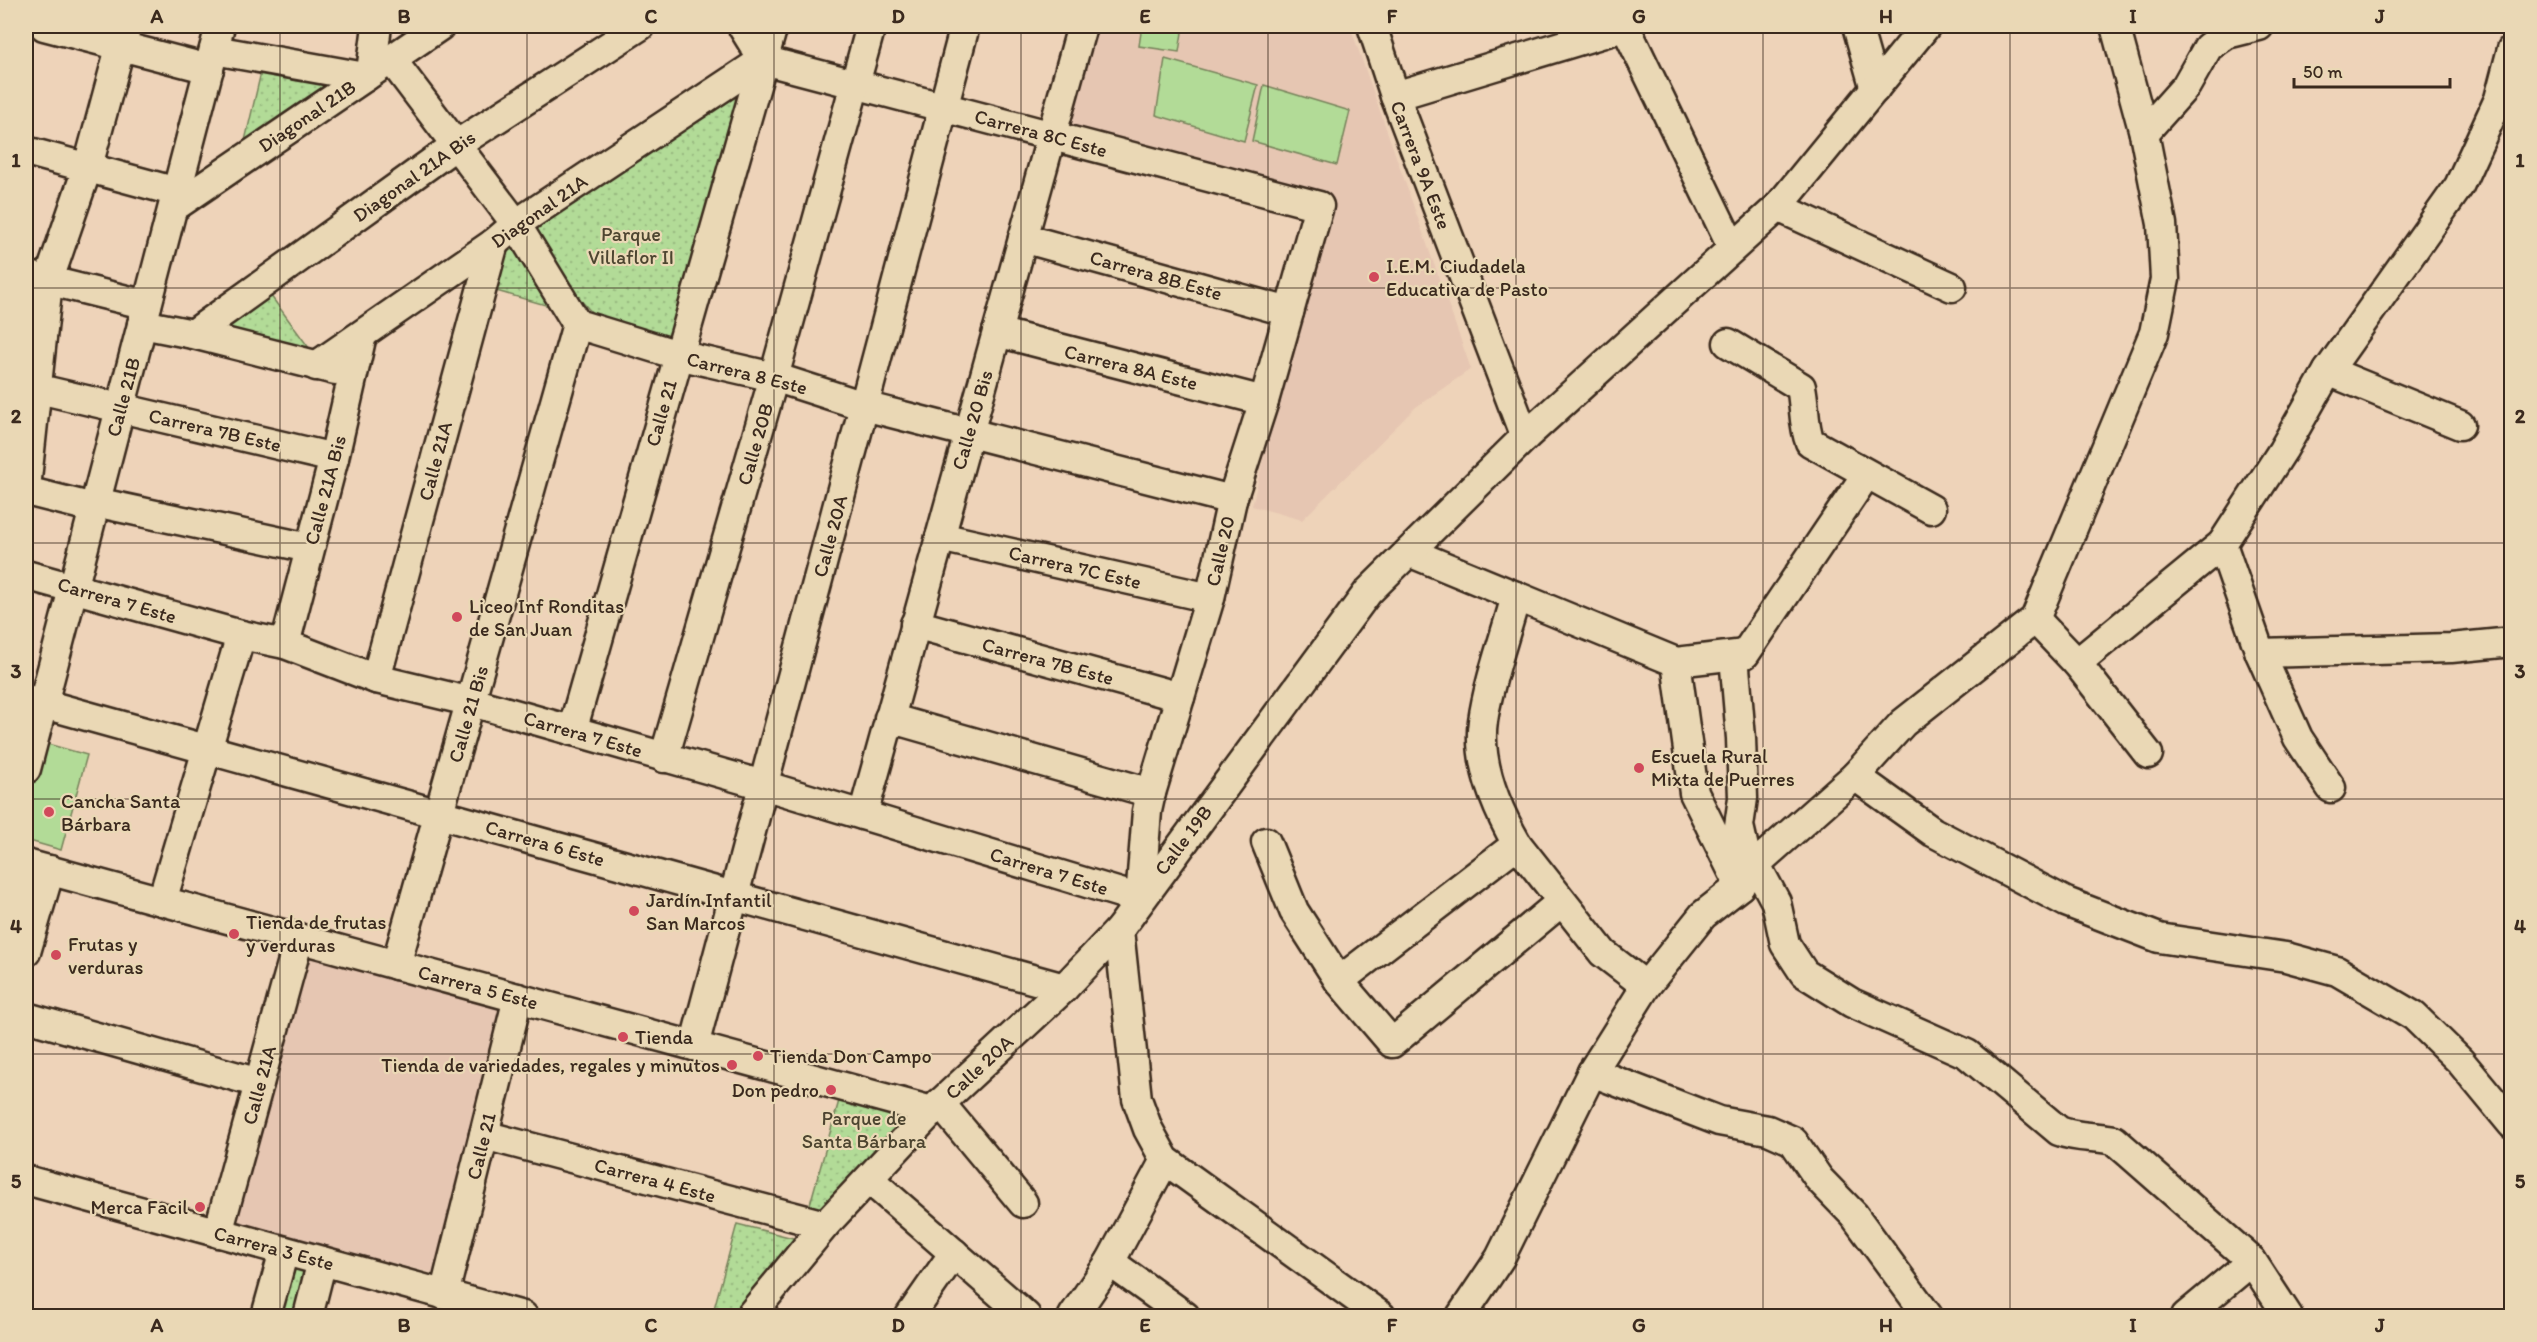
<svg xmlns="http://www.w3.org/2000/svg" width="2537" height="1342" font-family="Itim,sans-serif">
  <defs>
    <pattern id="grass-dots" width="8" height="8" patternUnits="userSpaceOnUse" patternTransform="scale(1.5)"><rect width="8" height="8" fill="#b2db97"/><path d="M2 2h.1M6 6h.1" fill="none" stroke="#9abc82" stroke-width="1.8" stroke-linecap="round"/></pattern>
  </defs>
  <rect width="100%" height="100%" fill="#eed3b9"/>
  <filter id="ink" filterUnits="userSpaceOnUse"><feTurbulence type="fractalNoise" baseFrequency=".0167" numOctaves="2"/><feDisplacementMap in="SourceGraphic" scale="12" xChannelSelector="R" yChannelSelector="G"/><feConvolveMatrix kernelMatrix="1 2 1 2 8 2 1 2 1" color-interpolation-filters="sRGB"/></filter>
  <g filter="url(#ink)">
    <!-- built -->
    <g fill="#e6c6b2">
      <path d="M1098,26H1350L1471,369L1416,407L1302,520L1252,506L1288,354L1330,199L1071,125Z"/>
      <path d="M308,951L510,1003L437,1274L235,1224Z"/>
    </g>
    <!-- grass -->
    <g fill="url(#grass-dots)" stroke="#76825a" stroke-width="1.5">
      <path d="M262,68L338,82L244,145Z"/>
      <path d="M755,70L675,339L594,315L577,296L528,228Z"/>
      <path d="M511,244L549,306L486,288L498,250Z"/>
      <path d="M268,292L318,360L207,333Z"/>
      <path d="M842,1090L908,1107L911,1128L825,1219L807,1215Z"/>
      <path d="M737,1224L801,1240L739,1316H712Z"/>
      <path d="M291,1266L316,1271L304,1316H277Z"/>
    </g>
    <!-- pitch -->
    <g fill="#b2db97" stroke="#76825a" stroke-width="1.5">
      <path d="M1142,26H1183L1179,52L1139,46Z"/>
      <path d="M1165,59L1258,85L1244,141L1156,115Z"/>
      <path d="M1264,85L1350,111L1337,165L1252,141Z"/>
      <path d="M37,741L87,755L61,850L26,840V783Z"/>
    </g>
    <g fill="none" stroke-linecap="round" stroke-linejoin="round">
      <!-- minor casing -->
      <g stroke="#3b2a1e" stroke-width="33">
        <g id="minor">
          <path d="M44,26L209,69"/>
          <path d="M742,26L763,60"/>
          <path d="M1372,26L1395,96L1525,437"/>
          <path d="M1625,26L1732,247"/>
          <path d="M1857,26L1875,89"/>
          <path d="M214,50L365,77"/>
          <path d="M391,59L516,224L577,324L678,355L774,377L864,406L1232,500"/>
          <path d="M371,72L377,26"/>
          <path d="M1395,96L1627,26"/>
          <path d="M2144,133L2186,86L2208,47L2227,34L2259,26"/>
          <path d="M26,151L177,192"/>
          <path d="M174,207L440,26"/>
          <path d="M1778,207L1952,287"/>
          <path d="M1023,238L1289,312"/>
          <path d="M26,275L147,305"/>
          <path d="M142,324L193,334L335,370"/>
          <path d="M997,332L1264,401"/>
          <path d="M193,334L456,145L640,26"/>
          <path d="M1728,343L1801,387C1805,405 1803,425 1810,442L1931,509"/>
          <path d="M316,366L494,243L516,224L763,60"/>
          <path d="M2328,371L2460,425"/>
          <path d="M26,386L334,458"/>
          <path d="M26,488L48,282L88,166L126,26"/>
          <path d="M26,491L94,508"/>
          <path d="M95,502L309,548"/>
          <path d="M940,537L1210,598"/>
          <path d="M2222,544L2260,653L2451,648L2512,642"/>
          <path d="M1409,552L1676,662L1745,654L1866,475"/>
          <path d="M26,575L241,635L285,644L376,679L472,702L763,785L1140,899L1147,811L1151,793L1210,598L1232,500L1264,401L1319,206L763,60"/>
          <path d="M1516,596C1506,634 1488,683 1483,721C1477,762 1497,809 1517,844L1603,953L1646,986"/>
          <path d="M2035,619L2077,663L2148,754"/>
          <path d="M915,624L1180,697"/>
          <path d="M285,644L334,458L362,335"/>
          <path d="M2260,653L2298,738L2331,788"/>
          <path d="M1734,656L1741,738L1743,798L1739,826L1749,870"/>
          <path d="M1676,662L1694,793L1740,886"/>
          <path d="M2077,663L2222,544L2283,450L2328,371L2459,186L2499,99L2512,49"/>
          <path d="M376,679L494,243"/>
          <path d="M26,699L1064,988"/>
          <path d="M889,718L1151,793"/>
          <path d="M572,731L773,26"/>
          <path d="M664,758L774,377L871,26"/>
          <path d="M26,769L220,26"/>
          <path d="M1855,776L1933,832L2066,902L2159,938L2286,957L2337,971L2414,1016L2460,1061L2512,1124"/>
          <path d="M863,815L1082,26"/>
          <path d="M1266,842L1294,911L1339,981L1392,1043L1561,902"/>
          <path d="M26,864L932,1111"/>
          <path d="M1756,865L1776,902L1785,944L1804,973L1852,1003L1967,1054L2059,1131C2076,1138 2095,1136 2114,1140L2252,1261L2288,1316"/>
          <path d="M162,901L241,635"/>
          <path d="M1119,930L1137,1099L1148,1129L1165,1160L1381,1316"/>
          <path d="M26,952L50,870"/>
          <path d="M396,965L577,324"/>
          <path d="M1339,981L1517,844"/>
          <path d="M26,1017L259,1083"/>
          <path d="M694,1046L965,26"/>
          <path d="M1592,1072L1719,1121L1768,1130L1793,1141L1819,1179L1854,1215L1928,1316"/>
          <path d="M940,1103L1023,1203"/>
          <path d="M484,1135L825,1225"/>
          <path d="M26,1180L523,1316"/>
          <path d="M870,1180L1026,1316"/>
          <path d="M218,1233L299,938"/>
          <path d="M1110,1262L1185,1316"/>
          <path d="M444,1295L518,998"/>
          <path d="M266,1316L284,1251"/>
          <path d="M308,1316L322,1261"/>
          <path d="M750,1316L825,1225L932,1111L1064,988L1119,930L1368,592L1525,437L1778,207L1926,26"/>
          <path d="M910,1316L954,1253"/>
          <path d="M1073,1316L1110,1262L1165,1160"/>
          <path d="M1461,1316L1500,1258L1592,1072L1646,986L1703,915L1740,886L1749,870L1855,776L1903,723L2035,619L2154,333L2165,279L2162,224L2144,133L2115,26"/>
          <path d="M2186,1316L2252,1261"/>
        </g>
      </g>
      <!-- minor -->
      <use href="#minor" stroke="#ead8b5" stroke-width="28"/>
    </g>
  </g>
  <!-- grid -->
  <path fill="none" stroke="#3b2a1e" stroke-width="1.5" stroke-opacity="0.55" d="M280,26V1316M527,26V1316M774,26V1316M1021,26V1316M1268,26V1316M1516,26V1316M1763,26V1316M2010,26V1316M2257,26V1316M26,288H2512M26,543H2512M26,799H2512M26,1054H2512"/>
  <!-- markers -->
  <g fill="#d1495b" stroke="#ead8b5" stroke-width="2">
    <circle cx="1374" cy="277" r="6"/>
    <circle cx="457" cy="617" r="6"/>
    <circle cx="1639" cy="768" r="6"/>
    <circle cx="49" cy="812" r="6"/>
    <circle cx="634" cy="911" r="6"/>
    <circle cx="234" cy="934" r="6"/>
    <circle cx="56" cy="955" r="6"/>
    <circle cx="623" cy="1037" r="6"/>
    <circle cx="758" cy="1056" r="6"/>
    <circle cx="732" cy="1065" r="6"/>
    <circle cx="831" cy="1090" r="6"/>
    <circle cx="200" cy="1207" r="6"/>
  </g>
  <g text-anchor="middle" stroke-width="4.5" stroke-linejoin="round" paint-order="stroke">
    <!-- street labels -->
    <g font-size="20" fill="#3b2a1e" stroke="#ead8b5">
      <text transform="translate(307 116) rotate(-34)" y="7">Diagonal 21B</text>
      <text transform="translate(1041 133) rotate(15)" y="7">Carrera 8C Este</text>
      <text transform="translate(1421 165) rotate(69)" y="7">Carrera 9A Este</text>
      <text transform="translate(414 176) rotate(-35)" y="7">Diagonal 21A Bis</text>
      <text transform="translate(539 211) rotate(-35)" y="7">Diagonal 21A</text>
      <text transform="translate(1156 275) rotate(16)" y="7">Carrera 8B Este</text>
      <text transform="translate(1131 367) rotate(14)" y="7">Carrera 8A Este</text>
      <text transform="translate(747 373) rotate(14)" y="7">Carrera 8 Este</text>
      <text transform="translate(123 397) rotate(-75)" y="7">Calle 21B</text>
      <text transform="translate(661 413) rotate(-74)" y="7">Calle 21</text>
      <text transform="translate(972 420) rotate(-74)" y="7">Calle 20 Bis</text>
      <text transform="translate(215 430) rotate(13)" y="7">Carrera 7B Este</text>
      <text transform="translate(755 444) rotate(-74)" y="7">Calle 20B</text>
      <text transform="translate(435 461) rotate(-75)" y="7">Calle 21A</text>
      <text transform="translate(325 490) rotate(-75)" y="7">Calle 21A Bis</text>
      <text transform="translate(830 536) rotate(-75)" y="7">Calle 20A</text>
      <text transform="translate(1220 551) rotate(-77)" y="7">Calle 20</text>
      <text transform="translate(1075 567) rotate(13)" y="7">Carrera 7C Este</text>
      <text transform="translate(117 600) rotate(16)" y="7">Carrera 7 Este</text>
      <text transform="translate(1048 661) rotate(15)" y="7">Carrera 7B Este</text>
      <text transform="translate(468 714) rotate(-74)" y="7">Calle 21 Bis</text>
      <text transform="translate(583 734) rotate(16)" y="7">Carrera 7 Este</text>
      <text transform="translate(1183 840) rotate(-53)" y="7">Calle 19B</text>
      <text transform="translate(545 843) rotate(16)" y="7">Carrera 6 Este</text>
      <text transform="translate(1049 871) rotate(17)" y="7">Carrera 7 Este</text>
      <text transform="translate(478 987) rotate(15)" y="7">Carrera 5 Este</text>
      <text transform="translate(979 1067) rotate(-43)" y="7">Calle 20A</text>
      <text transform="translate(259 1085) rotate(-75)" y="7">Calle 21A</text>
      <text transform="translate(481 1146) rotate(-76)" y="7">Calle 21</text>
      <text transform="translate(655 1180) rotate(15)" y="7">Carrera 4 Este</text>
      <text transform="translate(274 1248) rotate(15)" y="7">Carrera 3 Este</text>
    </g>
    <!-- park labels -->
    <g font-size="20" fill="#4d4530" stroke="#ead8b5">
      <text x="631" y="241">Parque<tspan x="631" dy="23">Villaflor II</tspan></text>
      <text x="864" y="1125">Parque de<tspan x="864" dy="23">Santa Bárbara</tspan></text>
    </g>
    <!-- poi labels -->
    <g font-size="20" fill="#3b2a1e" stroke="#ead8b5" text-anchor="start">
      <text x="1386" y="273">I.E.M. Ciudadela<tspan x="1386" dy="23">Educativa de Pasto</tspan></text>
      <text x="469" y="613">Liceo Inf Ronditas<tspan x="469" dy="23">de San Juan</tspan></text>
      <text x="1651" y="763">Escuela Rural<tspan x="1651" dy="23">Mixta de Puerres</tspan></text>
      <text x="61" y="808">Cancha Santa<tspan x="61" dy="23">Bárbara</tspan></text>
      <text x="646" y="907">Jardín Infantil<tspan x="646" dy="23">San Marcos</tspan></text>
      <text x="246" y="929">Tienda de frutas<tspan x="246" dy="23">y verduras</tspan></text>
      <text x="68" y="951">Frutas y<tspan x="68" dy="23">verduras</tspan></text>
      <text x="635" y="1044">Tienda</text>
      <text x="770" y="1063">Tienda Don Campo</text>
      <text x="720" y="1072" text-anchor="end">Tienda de variedades, regales y minutos</text>
      <text x="819" y="1097" text-anchor="end">Don pedro</text>
      <text x="188" y="1214" text-anchor="end">Merca Facil</text>
    </g>
  </g>
  <!-- margin -->
  <rect width="2537" height="1342" fill="none" stroke="#ead8b5" stroke-width="66"/>
  <!-- scale -->
  <path d="M2294 78v9h156v-9" fill="none" stroke="#3b2a1e" stroke-width="3"/>
  <text x="2303" y="78" font-size="18" fill="#3b2a1e" stroke="#ead8b5" stroke-width="4.5" paint-order="stroke">50 m</text>
  <rect x="33" y="33" width="2471" height="1276" fill="none" stroke="#3b2a1e" stroke-width="2"/>
  <g font-size="20" text-anchor="middle" font-weight="bold" fill="#3b2a1e">
    <text x="157" y="23">A</text>
    <text x="404" y="23">B</text>
    <text x="651" y="23">C</text>
    <text x="898" y="23">D</text>
    <text x="1145" y="23">E</text>
    <text x="1392" y="23">F</text>
    <text x="1639" y="23">G</text>
    <text x="1886" y="23">H</text>
    <text x="2133" y="23">I</text>
    <text x="2380" y="23">J</text>
    <text x="16" y="167">1</text>
    <text x="2520" y="167">1</text>
    <text x="16" y="423">2</text>
    <text x="2520" y="423">2</text>
    <text x="16" y="678">3</text>
    <text x="2520" y="678">3</text>
    <text x="16" y="933">4</text>
    <text x="2520" y="933">4</text>
    <text x="16" y="1188">5</text>
    <text x="2520" y="1188">5</text>
    <text x="157" y="1332">A</text>
    <text x="404" y="1332">B</text>
    <text x="651" y="1332">C</text>
    <text x="898" y="1332">D</text>
    <text x="1145" y="1332">E</text>
    <text x="1392" y="1332">F</text>
    <text x="1639" y="1332">G</text>
    <text x="1886" y="1332">H</text>
    <text x="2133" y="1332">I</text>
    <text x="2380" y="1332">J</text>
  </g>
</svg>
